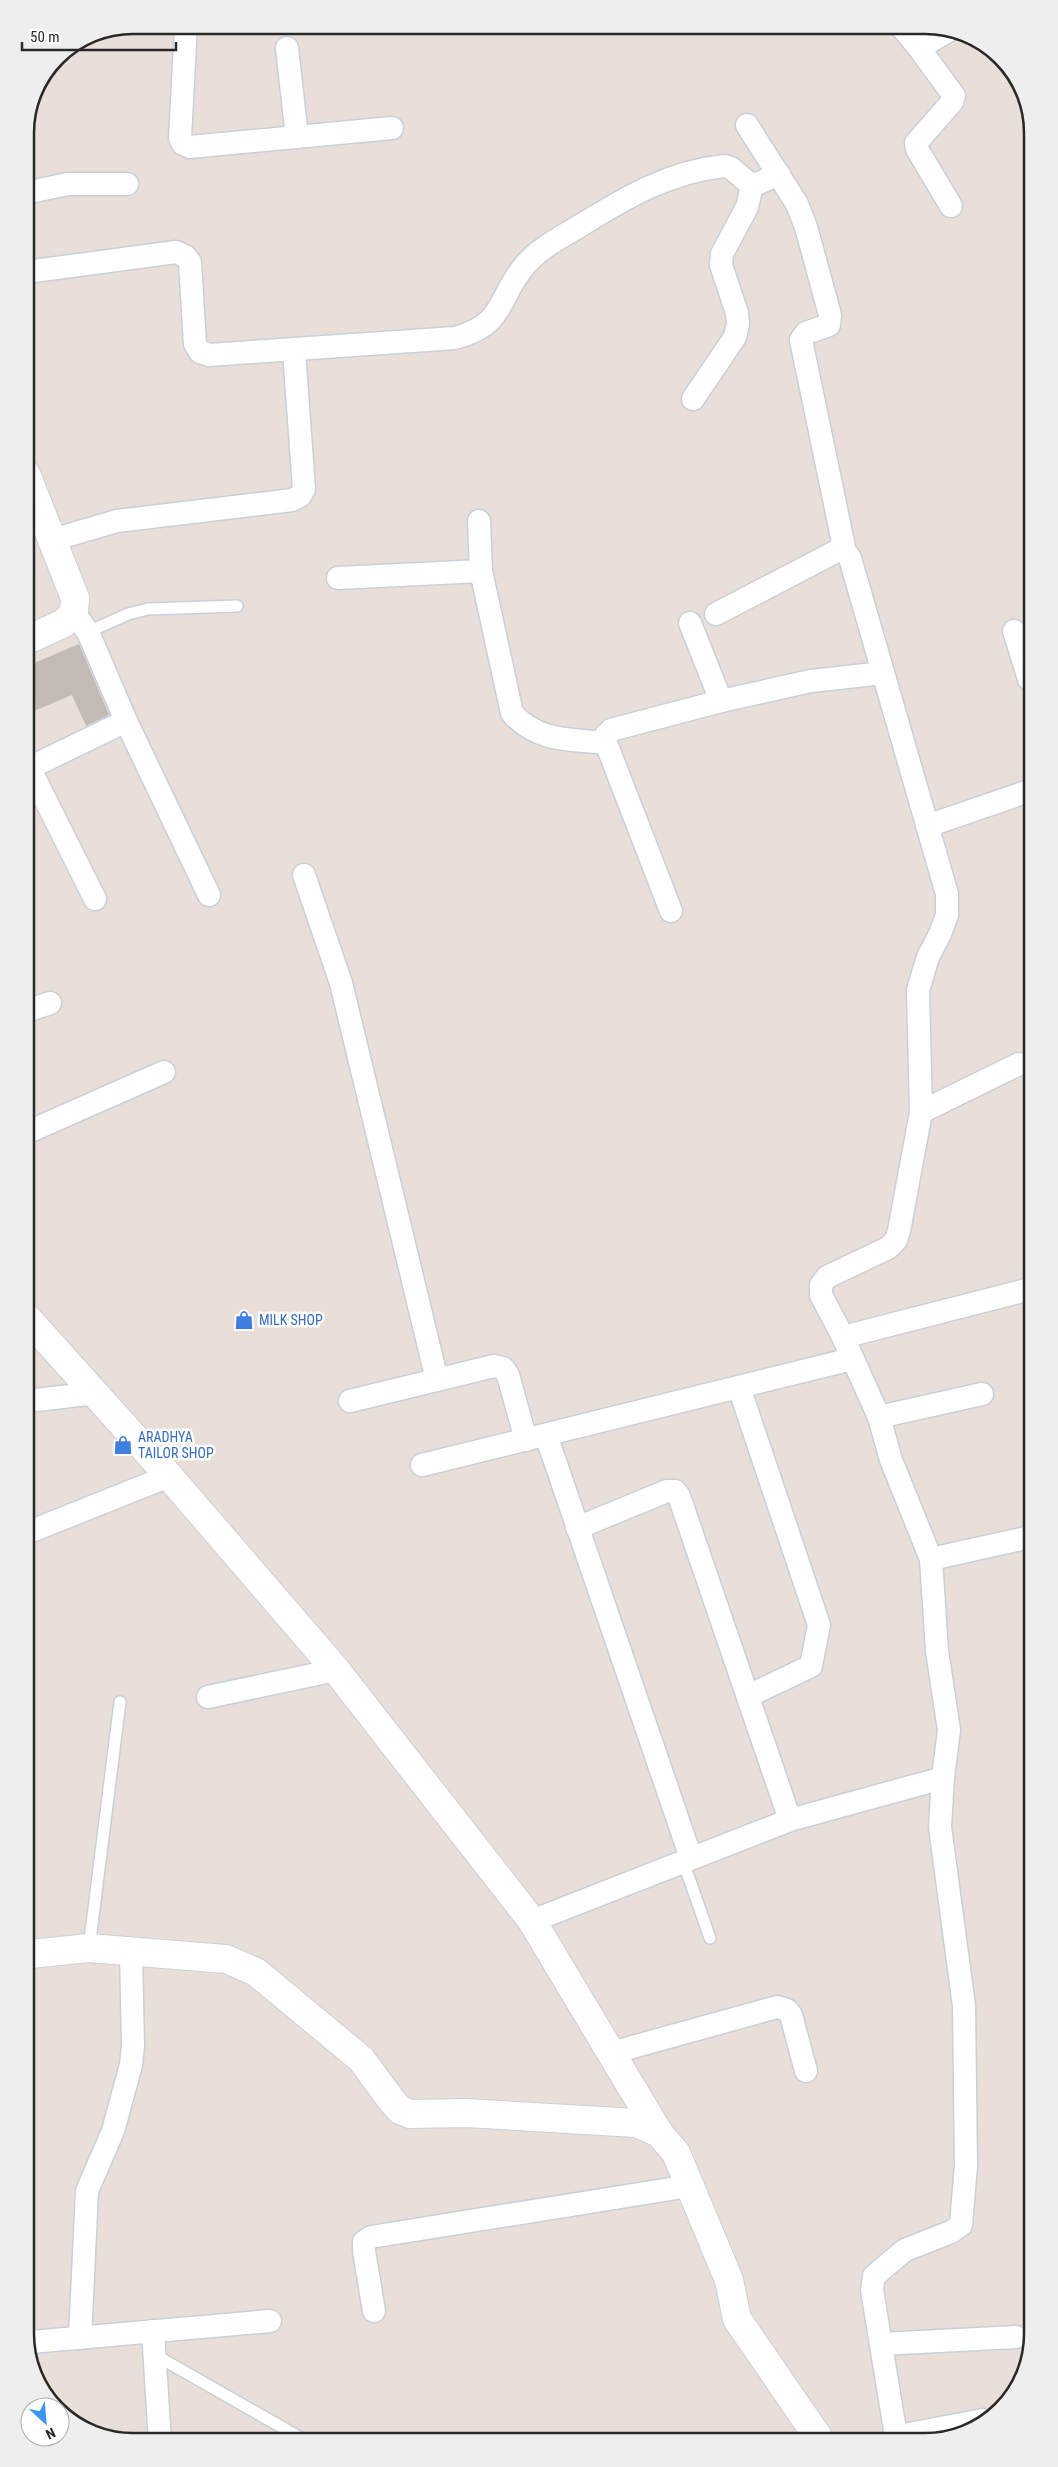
<svg xmlns="http://www.w3.org/2000/svg" width="1058" height="2467" font-family="'Roboto Condensed',sans-serif">
  <rect width="100%" height="100%" fill="#eaded9"/>
  <!-- building -->
  <path fill="#c2bab5" d="M79,644L109,715L86,726L72,695L27,714V666Z"/>
  <g fill="none" stroke-linecap="round" stroke-linejoin="round">
    <!-- service casing -->
    <g stroke="#c7d0da" stroke-width="14">
      <g id="service">
        <path d="M88,632L128,614L148,609L237,606"/>
        <path d="M683,1861L710,1938"/>
        <path d="M89,1948L120,1702"/>
        <path d="M155,2355L306,2441"/>
      </g>
    </g>
    <!-- minor casing -->
    <g stroke="#c7d0da" stroke-width="25">
      <g id="minor">
        <path d="M186,25L180,138L183,144L190,147L392,128"/>
        <path d="M900,25L919,48L948,31"/>
        <path d="M287,48L297,137"/>
        <path d="M919,48L954,96L952,102L916,143L917,149L951,206"/>
        <path d="M747,125L797,204L806,227L830,315L829,325L806,333L801,340L845,552"/>
        <path d="M25,193L68,184H127"/>
        <path d="M26,272L176,252L185,256L190,262L195,344L200,352L209,355L455,338C507,324 497,297 526,264C540,248 560,238 578,227C625,198 668,172 724,166L731,168L752,186L779,174"/>
        <path d="M693,399L735,337L738,324L737,313L721,265L722,254L747,207L752,186"/>
        <path d="M479,521L481,571L512,713C537,742 570,739 606,743"/>
        <path d="M52,540L117,521L292,500L300,496L304,489L294,351"/>
        <path d="M338,578L481,571"/>
        <path d="M74,613L88,632L126,721L209,895"/>
        <path d="M716,614L837,551L845,552L850,558L947,894V915L940,934L928,957L918,990L921,1112L899,1231L896,1240L888,1248L827,1277L821,1285V1295L843,1337"/>
        <path d="M690,623L721,701"/>
        <path d="M1014,631L1029,679"/>
        <path d="M29,767L95,899"/>
        <path d="M27,769L126,721"/>
        <path d="M927,826L1029,791"/>
        <path d="M304,875L341,983L437,1380"/>
        <path d="M671,911L606,743V735L611,730L721,701L811,681L883,673"/>
        <path d="M27,1011L50,1003"/>
        <path d="M921,1112L1019,1064"/>
        <path d="M28,1132L164,1072"/>
        <path d="M739,1387L819,1625L811,1666L748,1696"/>
        <path d="M28,1401L96,1393"/>
        <path d="M350,1401L494,1366L503,1368L508,1375L526,1440"/>
        <path d="M879,1417L982,1394"/>
        <path d="M546,1435L691,1858"/>
        <path d="M422,1465L852,1359"/>
        <path d="M577,1528L667,1491H675L679,1496L790,1820"/>
        <path d="M29,1532L169,1476"/>
        <path d="M931,1559L1031,1537"/>
        <path d="M208,1697L336,1670"/>
        <path d="M532,1921L790,1820L943,1778"/>
        <path d="M611,2053L777,2007L787,2010L791,2015L806,2071"/>
        <path d="M374,2311L364,2251V2242L371,2237L689,2186"/>
        <path d="M153,2331L160,2442"/>
        <path d="M80,2338L87,2191L113,2131L131,2065L133,2046L131,1951"/>
        <path d="M31,2342L270,2321"/>
        <path d="M881,2344L1016,2337"/>
        <path d="M896,2436L872,2290L874,2276L905,2250L951,2232L961,2225L966,2165L964,2006L940,1827L943,1778L949,1730L937,1651L931,1559L891,1460L879,1417L843,1337L1030,1289"/>
        <path d="M893,2437L983,2420"/>
      </g>
    </g>
    <!-- tertiary casing -->
    <g stroke="#c7d0da" stroke-width="30">
      <g id="tertiary">
        <path d="M26,474L75,598L74,613L64,623L27,640"/>
        <path d="M28,1319L169,1476L336,1670L532,1921L659,2133L676,2153L729,2280L737,2319L818,2437"/>
        <path d="M30,1954L89,1948L226,1959L256,1972L361,2059L392,2101L400,2110L410,2114L466,2113L636,2123L659,2133"/>
      </g>
    </g>
    <!-- service -->
    <use href="#service" stroke="#fff" stroke-width="11"/>
    <!-- minor -->
    <use href="#minor" stroke="#fff" stroke-width="22"/>
    <!-- tertiary -->
    <use href="#tertiary" stroke="#fff" stroke-width="28"/>
  </g>
  <!-- icons -->
  <defs>
    <g id="shop-bare" transform="scale(1.5)"><path d="M-5-2.5h2.3a2.7 3.5 0 0 1 5.4 0H5L5.5 6h-11ZM-1.5-2.5h3a1.5 2.3 0 0 0-3 0Z" fill="#3f7fe0" stroke="#fff" stroke-width="2.5" paint-order="stroke"/></g>
  </defs>
  <g fill-rule="evenodd">
    <use href="#shop-bare" x="244" y="1320"/>
    <use href="#shop-bare" x="123" y="1445"/>
  </g>
  <g text-anchor="middle" stroke-width="5" stroke-linejoin="round" paint-order="stroke">
    <!-- shop labels -->
    <g font-size="14" fill="#366cbe" stroke="#fff" text-anchor="start">
      <text x="259" y="1325">MILK SHOP</text>
      <text x="138" y="1442">ARADHYA<tspan x="138" dy="16">TAILOR SHOP</tspan></text>
    </g>
  </g>
  <!-- crop -->
  <path d="M0 0H1058V2467H0ZM133 34H925A99 99 0 0 1 1024 133V2334A99 99 0 0 1 925 2433H133A99 99 0 0 1 34 2334V133A99 99 0 0 1 133 34Z" fill="#eee" fill-rule="evenodd"/>
  <path fill="none" stroke="#282828" stroke-width="2.5" d="M133 34H925A99 99 0 0 1 1024 133V2334A99 99 0 0 1 925 2433H133A99 99 0 0 1 34 2334V133A99 99 0 0 1 133 34Z"/>
  <!-- north arrow -->
  <g transform="translate(45 2422) rotate(154)"><circle r="24" fill="#ffffff" stroke="#a9a9a9"/>
  <path d="M0-4L9 19L0 12L-9 19Z" fill="#3a94f6"/>
  <text y="-8" font-size="14" font-weight="bold" text-anchor="middle" fill="#282828">N</text>
  </g>
  <!-- scale -->
  <path d="M22 42v8h154v-8" fill="none" stroke="#282828" stroke-width="2.5"/>
  <text x="30" y="42" font-size="15" fill="#282828" stroke="#ffffff" stroke-width="4" paint-order="stroke">50 m</text>
</svg>
